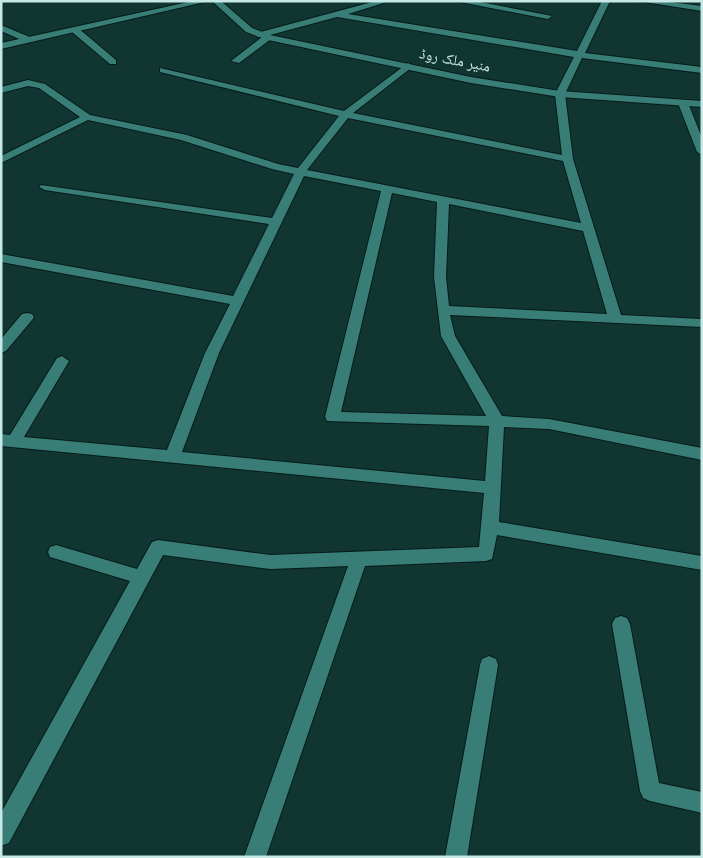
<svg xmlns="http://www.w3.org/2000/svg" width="703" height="858" font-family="Montserrat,'Noto Naskh Arabic',sans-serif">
  <rect width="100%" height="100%" fill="#113632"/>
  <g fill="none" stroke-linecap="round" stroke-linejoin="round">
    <!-- street casing -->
    <g stroke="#061b19" stroke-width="2">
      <g id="street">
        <path d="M376,1H390L348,14L577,51L602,1H610L585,53L702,67V73L582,58L565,94L573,159L621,315L702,319V327L450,315L455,336L502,416L549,419L702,448V460L549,429L504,427L499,522L702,556V570L497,535L492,559L486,561L365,566L266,857H244L348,566L270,569L163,555L9,843L1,846V813L130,581L50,557L48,552L50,547L56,545L137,569L152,542L158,540L270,555L479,547L484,493L1,446V434L10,435L57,358L62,356L69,361L24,437L167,450L205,353L230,304L1,262V254L233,296L269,224L45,190L39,187L41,185L272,218L294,174L272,169L181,140L88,120L1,163V156L80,117L39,88L28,86L1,93V87L28,80L45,84L90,115L187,135L278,164L298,168L339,116L160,72V68L344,111L408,63L413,66L411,68L353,113L562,155L555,94L574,57L337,17L270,35L271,39L239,63L231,61L262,37H257V33ZM348,118L563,161L581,223L307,170ZM304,176L381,191L325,417L327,421L489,426L485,481L182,452L219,353ZM392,193L437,202L434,277L441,336L486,416L341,412ZM449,204L583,231L607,314L449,306L446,277Z"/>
        <path d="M455,1H475L552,16L548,19Z"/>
        <path d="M638,1H662L702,6V11Z"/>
        <path d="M1,25L32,38L33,40L26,42L1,31Z"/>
        <path d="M72,28H78L116,60V64H110L72,32Z"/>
        <path d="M683,100L688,103L702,138V155L697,152L678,103Z"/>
        <path d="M27,313L32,314L34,317L32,320L6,351L1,353V339L22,314Z"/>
        <path d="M621,616L627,618L630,624L659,783L702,792V813L650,801L643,798L640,791L612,624L615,618Z"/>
        <path d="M489,656L496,659L498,665L467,857H445L480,665L482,659Z"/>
      </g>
    </g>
    <!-- secondary casing -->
    <g stroke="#061b19" stroke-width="2">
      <g id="secondary">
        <path d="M193,1H209L1,49V43Z"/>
        <path d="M212,1H221L252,28L270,35L471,77L560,91L702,101V107L560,97L471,83L268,40L246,32Z"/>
      </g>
    </g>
    <!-- street -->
    <use href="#street" fill="#397d77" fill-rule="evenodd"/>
    <!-- secondary -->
    <use href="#secondary" fill="#397d77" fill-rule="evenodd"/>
  </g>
  <g text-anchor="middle" stroke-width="5" stroke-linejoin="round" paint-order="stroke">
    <!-- far-street labels -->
    <g font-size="15" fill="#c7e8e4" stroke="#113632">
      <text transform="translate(455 60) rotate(11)" y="5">منیر ملک روڈ</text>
    </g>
  </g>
  <!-- border -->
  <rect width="703" height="858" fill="none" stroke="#c7e8e4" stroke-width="5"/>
</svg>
